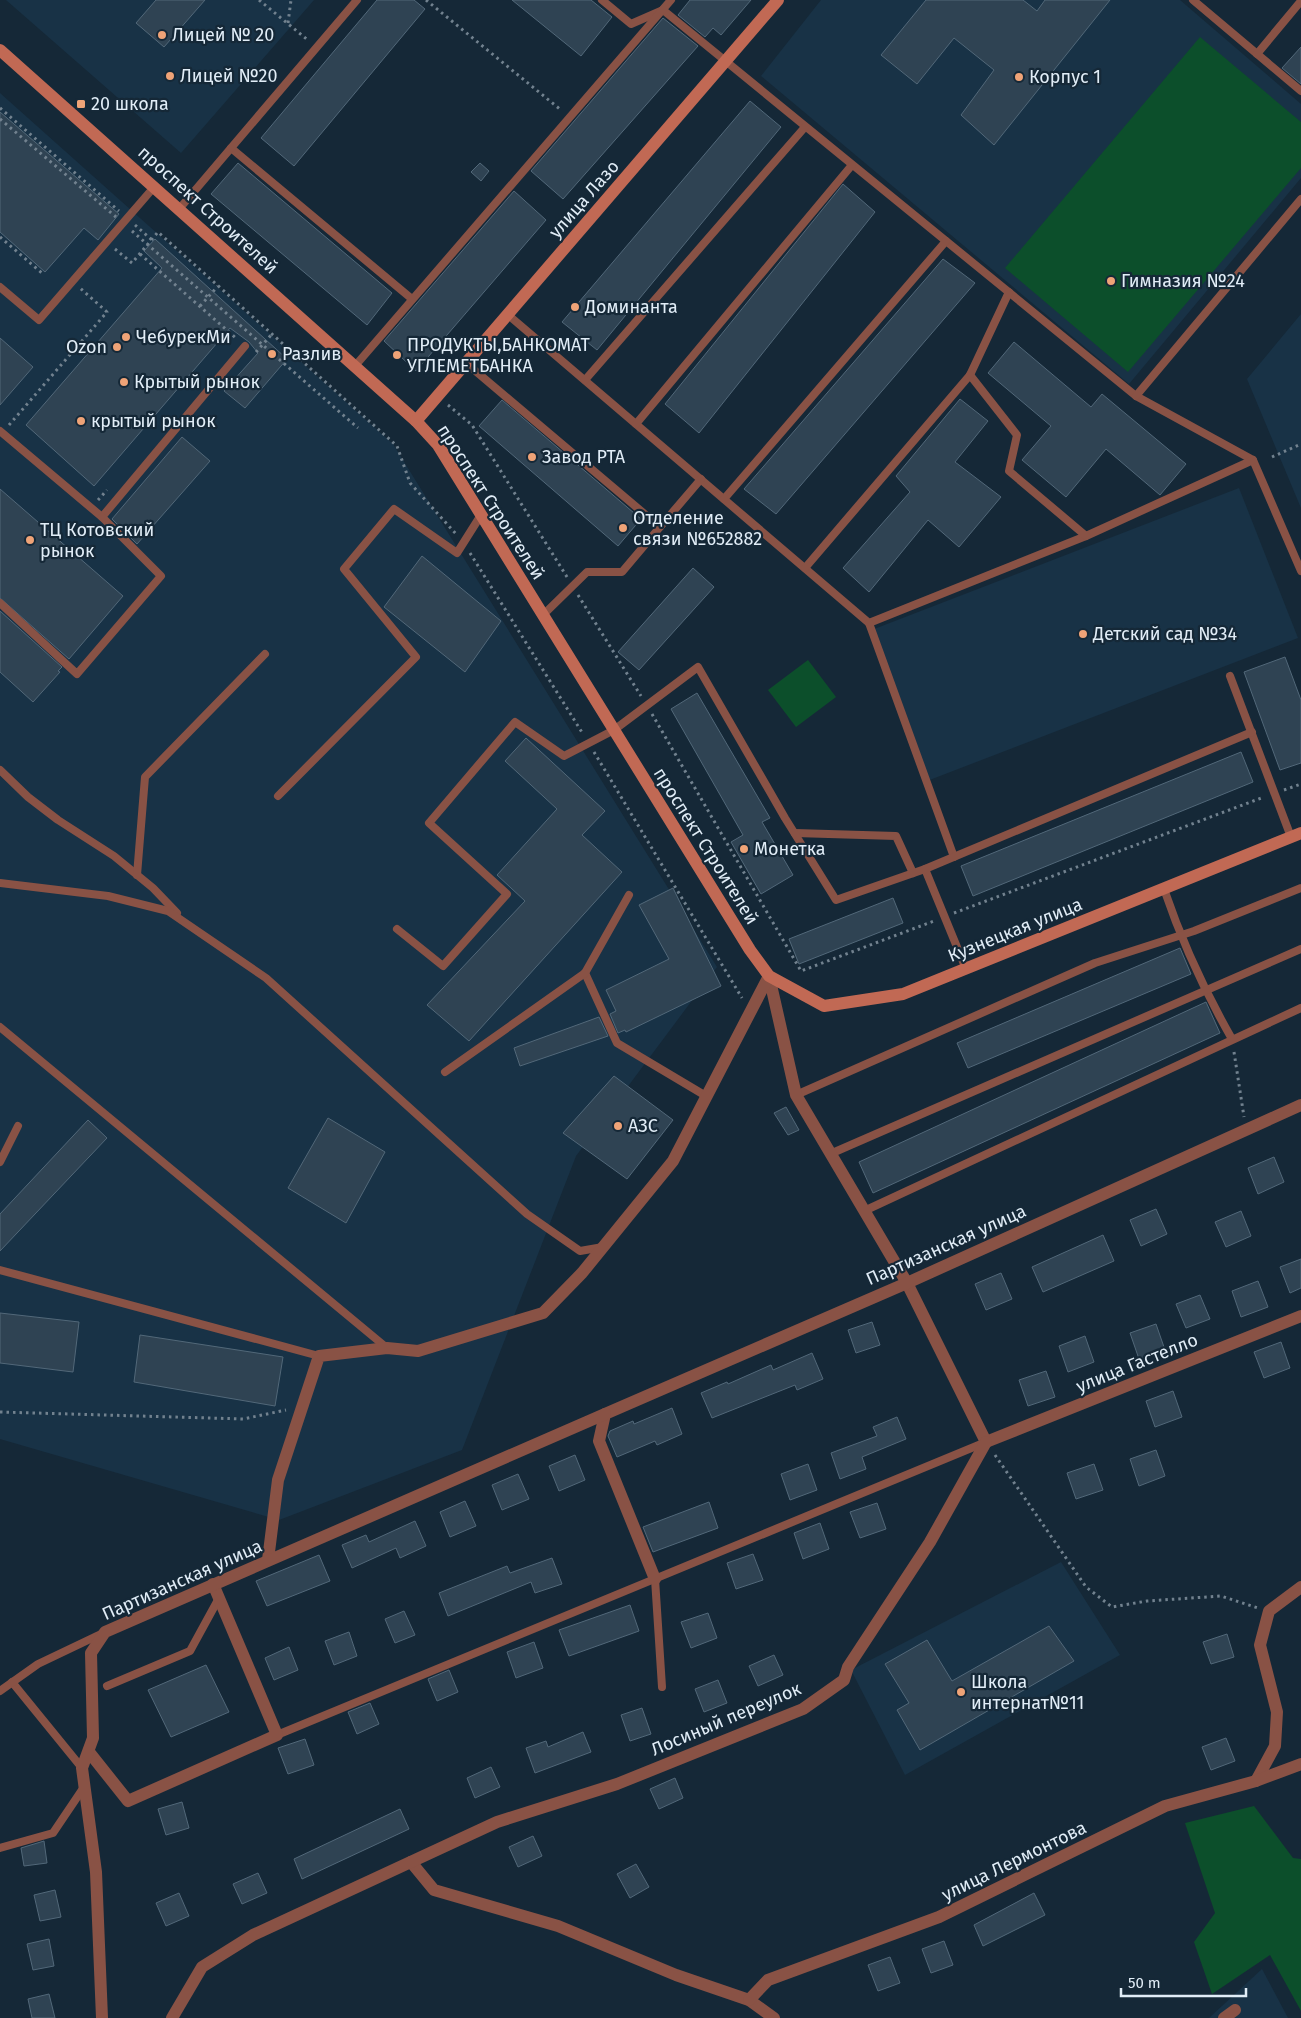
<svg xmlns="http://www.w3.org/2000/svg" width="1301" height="2018" font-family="'Fira Sans',sans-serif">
  <rect width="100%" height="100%" fill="#152837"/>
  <!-- built -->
  <g fill="#183246">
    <path d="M6,0H314L181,153Z"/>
    <path d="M821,0H1180L1301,104V178L1129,384L761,76Z"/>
    <path d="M0,93L393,444L717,967L576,1156L462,1450L279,1520L0,1439Z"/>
    <path d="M1301,314V508L1247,379Z"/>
    <path d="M1239,488L1298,638L927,781L869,631Z"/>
    <path d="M1061,1562L1120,1655L905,1775L851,1670Z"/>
    <path d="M1262,1969L1288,2018H1209Z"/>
  </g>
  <!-- green -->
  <g fill="#0c4f2b">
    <path d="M1200,37L1301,122V168L1128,372L1005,268Z"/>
    <path d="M808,660L836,697L796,727L768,690Z"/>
    <path d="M1254,1806L1293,1858L1301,1859V2011L1270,1955L1212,1994L1194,1942L1215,1913L1185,1823Z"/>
  </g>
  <!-- building -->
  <g fill="#2f4353" stroke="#526879">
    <path d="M156,0H205L164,47L136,23Z"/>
    <path d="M377,0H414L425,9L294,166L261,138Z"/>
    <path d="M512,0H591L612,17L581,56Z"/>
    <path d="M690,0H751L721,35L713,28L705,37L678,15Z"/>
    <path d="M926,0H1023L1037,11L1045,0H1110L994,145L961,115L994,70L954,38L917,84L881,55Z"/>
    <path d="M663,18L698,46L563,199L531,171Z"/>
    <path d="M1301,47V84L1282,68Z"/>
    <path d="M750,101L781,127L597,350L562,322Z"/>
    <path d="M0,112L119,214L98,240L84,228L45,272L0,232Z"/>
    <path d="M238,163L392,293L367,325L211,194Z"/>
    <path d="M480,163L489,171L481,181L471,172Z"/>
    <path d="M843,184L875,212L699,433L665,404Z"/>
    <path d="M514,191L546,220L416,371L384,341Z"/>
    <path d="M155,239L287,359L245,408L224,391L258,353L249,342L230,328L94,486L26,425L162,268L144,251Z"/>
    <path d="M943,259L975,283L776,514L744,489Z"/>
    <path d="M0,338L33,367L0,405Z"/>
    <path d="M1014,342L1091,407L1102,394L1186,464L1160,495L1106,449L1066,497L1022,460L1051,426L988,373Z"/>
    <path d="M960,399L988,421L955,462L1001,497L959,547L928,520L869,592L843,568L910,492L896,476Z"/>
    <path d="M502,400L641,519L618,546L479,426Z"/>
    <path d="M182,437L210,461L137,544L112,519Z"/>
    <path d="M0,489L123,596L69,659L0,598Z"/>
    <path d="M422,556L501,621L465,672L384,607Z"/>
    <path d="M693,568L714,587L639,670L618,652Z"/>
    <path d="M0,611L62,667L58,671L60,672L33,702L0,672Z"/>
    <path d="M1285,657L1301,700V763L1280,770L1244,672Z"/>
    <path d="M697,693L770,818L762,822L793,875L761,894L731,842L743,835L671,709Z"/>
    <path d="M526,738L605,811L582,835L622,872L469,1041L427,1005L525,901L497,875L557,809L505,761Z"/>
    <path d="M1241,752L1253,782L973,896L961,866Z"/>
    <path d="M673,888L721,986L626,1032L625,1030L618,1033L610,1014L616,1011L606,990L669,959L639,905Z"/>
    <path d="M893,898L903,923L799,964L789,939Z"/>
    <path d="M1180,948L1191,974L968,1068L957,1043Z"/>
    <path d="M1206,1002L1220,1033L873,1193L859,1162Z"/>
    <path d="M599,1017L608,1036L520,1066L514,1048Z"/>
    <path d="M614,1076L673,1120L627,1179L563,1133Z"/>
    <path d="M786,1107L799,1130L788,1135L774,1113Z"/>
    <path d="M328,1118L385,1152L346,1223L288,1188Z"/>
    <path d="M88,1120L107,1138L0,1251V1214Z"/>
    <path d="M1274,1157L1284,1182L1258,1194L1248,1168Z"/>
    <path d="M1156,1209L1167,1234L1141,1246L1130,1220Z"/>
    <path d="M1241,1211L1251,1236L1226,1247L1215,1222Z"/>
    <path d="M1103,1235L1114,1261L1043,1292L1032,1267Z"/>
    <path d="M1301,1259V1288L1290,1293L1280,1267Z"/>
    <path d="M1001,1273L1012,1299L986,1310L975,1284Z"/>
    <path d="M1258,1281L1268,1307L1241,1317L1232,1291Z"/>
    <path d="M1200,1295L1210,1319L1186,1328L1176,1304Z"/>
    <path d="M0,1313L79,1322L73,1372L0,1363Z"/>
    <path d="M872,1322L880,1345L856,1353L848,1330Z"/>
    <path d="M1156,1324L1165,1350L1139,1359L1130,1333Z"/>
    <path d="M140,1335L283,1357L275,1406L134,1382Z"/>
    <path d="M1085,1336L1094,1362L1068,1372L1059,1346Z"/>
    <path d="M1281,1342L1290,1368L1264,1378L1254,1352Z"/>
    <path d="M812,1353L823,1379L797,1390L795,1385L712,1418L701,1393L727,1382L728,1384L771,1365L773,1370Z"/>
    <path d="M1046,1371L1055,1397L1028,1406L1019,1380Z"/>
    <path d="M1173,1391L1182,1417L1155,1427L1146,1401Z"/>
    <path d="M672,1408L682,1434L657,1445L655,1441L617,1457L608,1436L610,1431L633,1421L634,1424Z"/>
    <path d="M897,1417L906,1439L862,1457L866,1469L840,1479L831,1453L877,1436L873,1427Z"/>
    <path d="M1156,1450L1165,1476L1139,1486L1130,1459Z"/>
    <path d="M575,1455L585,1480L559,1491L549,1466Z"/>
    <path d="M808,1464L817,1490L790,1500L781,1474Z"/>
    <path d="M1094,1464L1103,1490L1076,1499L1067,1473Z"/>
    <path d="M518,1474L529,1499L502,1510L492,1485Z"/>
    <path d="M465,1501L476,1526L450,1537L440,1512Z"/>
    <path d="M709,1502L718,1528L653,1552L643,1527Z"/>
    <path d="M877,1503L886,1529L860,1538L850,1512Z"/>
    <path d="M415,1521L426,1546L400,1558L396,1548L352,1568L342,1545L366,1535L369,1542Z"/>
    <path d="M820,1523L829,1549L803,1559L794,1533Z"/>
    <path d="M753,1554L763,1580L736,1589L727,1563Z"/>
    <path d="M319,1555L330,1581L267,1606L256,1581Z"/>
    <path d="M552,1558L562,1584L535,1593L531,1582L448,1616L439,1593L507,1566L510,1573Z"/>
    <path d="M630,1605L639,1631L569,1656L559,1630Z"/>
    <path d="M404,1611L415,1635L395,1643L385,1619Z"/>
    <path d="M708,1613L717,1638L691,1648L681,1622Z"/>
    <path d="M1049,1626L1074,1661L920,1750L897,1710L909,1703L885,1664L927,1640L952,1681Z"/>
    <path d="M349,1632L357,1656L334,1665L325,1641Z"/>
    <path d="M1227,1634L1234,1657L1211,1664L1203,1642Z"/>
    <path d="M534,1642L543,1668L516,1678L507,1652Z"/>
    <path d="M289,1647L298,1670L274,1680L265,1658Z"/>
    <path d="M774,1655L783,1675L758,1686L749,1666Z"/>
    <path d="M206,1665L229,1712L171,1737L148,1690Z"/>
    <path d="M449,1670L458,1692L437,1701L428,1679Z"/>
    <path d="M718,1680L727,1703L704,1712L695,1689Z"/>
    <path d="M370,1703L379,1724L357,1734L348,1712Z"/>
    <path d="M642,1708L651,1734L630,1741L621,1715Z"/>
    <path d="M583,1732L591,1752L535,1773L526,1748L546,1741L548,1747Z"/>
    <path d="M1226,1738L1235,1761L1211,1770L1202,1747Z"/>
    <path d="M305,1739L314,1765L288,1774L278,1748Z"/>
    <path d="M491,1767L500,1787L475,1798L467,1778Z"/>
    <path d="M675,1778L683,1798L659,1809L650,1789Z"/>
    <path d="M182,1802L189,1828L166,1835L158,1809Z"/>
    <path d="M400,1809L409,1829L302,1879L294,1859Z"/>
    <path d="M533,1836L542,1856L518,1867L509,1847Z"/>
    <path d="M44,1841L47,1863L24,1866L21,1848Z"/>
    <path d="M636,1864L649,1887L630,1898L617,1874Z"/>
    <path d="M258,1873L267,1893L242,1904L233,1884Z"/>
    <path d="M55,1890L61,1917L40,1921L34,1895Z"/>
    <path d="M179,1893L189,1916L166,1926L156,1903Z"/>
    <path d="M1034,1893L1045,1915L983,1946L974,1925Z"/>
    <path d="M49,1939L54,1966L33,1970L27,1944Z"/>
    <path d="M944,1941L953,1965L931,1973L922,1949Z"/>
    <path d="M890,1957L900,1983L878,1991L868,1965Z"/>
    <path d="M49,1994L55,2018H32L28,1999Z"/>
  </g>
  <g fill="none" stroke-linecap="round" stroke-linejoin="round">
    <!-- path -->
    <g stroke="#72828f" stroke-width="3" stroke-dasharray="2.5 4" stroke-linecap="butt">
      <path d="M259,0L309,41"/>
      <path d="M426,0L561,110"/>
      <path d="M288,23L291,0"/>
      <path d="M0,108L119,211"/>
      <path d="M0,119L116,217"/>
      <path d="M135,225L152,240"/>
      <path d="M132,231L358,428"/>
      <path d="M0,237L43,274"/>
      <path d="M115,249L132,263L158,232L397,446L410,483L456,534"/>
      <path d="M140,254L237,339"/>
      <path d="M200,306L218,286"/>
      <path d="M256,352L272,334"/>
      <path d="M448,405L472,425L567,577"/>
      <path d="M9,425L107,312L80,288"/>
      <path d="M1272,457L1301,444"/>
      <path d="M98,500L107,490"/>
      <path d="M470,553L583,734"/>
      <path d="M578,595L641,696"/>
      <path d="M652,714L801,971L934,921"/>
      <path d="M594,752L742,998"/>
      <path d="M1284,790L1301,784"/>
      <path d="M954,913L1264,797"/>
      <path d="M1234,1052L1244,1117"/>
      <path d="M0,1412L243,1419L286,1410"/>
      <path d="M995,1455L1086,1587L1112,1607L1147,1601L1221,1596L1258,1608"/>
    </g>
    <!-- lane -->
    <g stroke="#895245" stroke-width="8">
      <path d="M602,0L631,24L663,10L1136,396L1253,460L1301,571"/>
      <path d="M1193,0L1301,91"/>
      <path d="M1257,54L1301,1"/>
      <path d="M231,148L412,299"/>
      <path d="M180,208L357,0"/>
      <path d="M0,287L39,320L155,186"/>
      <path d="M507,314L869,623L1086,536L1253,460"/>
      <path d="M466,363L660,527L622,572H587L543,615"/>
      <path d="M355,366L671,0"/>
      <path d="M970,375L1017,435L1009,471L1086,536"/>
      <path d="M585,380L805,127"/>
      <path d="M1136,396L1301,199"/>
      <path d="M636,424L852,165"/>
      <path d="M0,431L102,517L245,346"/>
      <path d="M724,499L946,241"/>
      <path d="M660,527L701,479"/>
      <path d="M805,568L970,375L1009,292"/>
      <path d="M0,603L77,674L161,576L102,517"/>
      <path d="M869,623L954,857"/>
      <path d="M1230,676L1291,837"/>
      <path d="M0,770L28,797L58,820L114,856L153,888L177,913"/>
      <path d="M278,796L416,657L344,569L394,509L457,553L481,515"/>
      <path d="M795,833L896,836L913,873"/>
      <path d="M925,869L966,969"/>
      <path d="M137,875L145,777L265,654"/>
      <path d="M0,883L108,896L168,911L266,978L527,1214L580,1251L603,1247"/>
      <path d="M1164,889C1182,942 1204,990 1232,1039"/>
      <path d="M397,929L443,966L507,894L429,823L515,722L564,756L614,730L698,667L785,818L836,900L925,869L1252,732"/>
      <path d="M585,973L617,1043L706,1096"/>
      <path d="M0,1027L387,1348"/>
      <path d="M445,1072L585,973L629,895"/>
      <path d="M796,1095L1095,963L1194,931L1301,888"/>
      <path d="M830,1154L1301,949"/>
      <path d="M0,1162L18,1126"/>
      <path d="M864,1211L1301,1008"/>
      <path d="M0,1270L319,1356"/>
      <path d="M655,1579L662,1687"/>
      <path d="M12,1682L82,1768"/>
      <path d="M107,1686L190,1651L219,1598"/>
      <path d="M0,1691L38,1664L103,1633"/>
      <path d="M277,1735L986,1442"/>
      <path d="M0,1848L53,1833L84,1787"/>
    </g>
    <!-- street -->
    <g stroke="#895245" stroke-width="12">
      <path d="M769,976L796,1095L907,1283L986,1442"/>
      <path d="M986,1442L1301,1316"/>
      <path d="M268,1560L278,1480L319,1356L387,1348L418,1351L543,1313L582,1273L673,1161L769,976"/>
      <path d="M655,1579L599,1441L605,1414L907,1283L1301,1105"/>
      <path d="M89,1752L128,1801L277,1735L213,1584"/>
      <path d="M1256,1781L1275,1746L1277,1712L1260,1645L1269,1611L1301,1587"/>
      <path d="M411,1862L434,1890L558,1926L676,1975L749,2000L774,2018"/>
      <path d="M749,2000L768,1980L939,1917L1165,1806L1256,1781L1301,1764"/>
      <path d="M102,2018L96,1872L82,1768L93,1738L91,1653L105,1632L605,1414"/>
      <path d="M172,2018L202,1967L253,1935L497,1822L617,1784L803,1709L844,1680L848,1667L930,1542L986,1442"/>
      <path d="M1224,2018L1235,2010"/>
    </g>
    <!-- secondary -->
    <g stroke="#c16954" stroke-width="12">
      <path d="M0,50L416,421L438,445L750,950L769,976L824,1006L903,994L1301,833"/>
      <path d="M416,421L778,0"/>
    </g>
  </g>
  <!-- markers -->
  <g fill="#efa377" stroke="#152837" stroke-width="2">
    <circle cx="162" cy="35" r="5"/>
    <circle cx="170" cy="76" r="5"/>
    <circle cx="1019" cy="77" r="5"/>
    <rect x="76" y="99" width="10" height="10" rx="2.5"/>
    <circle cx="1111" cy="281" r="5"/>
    <circle cx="575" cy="307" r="5"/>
    <circle cx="126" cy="337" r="5"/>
    <circle cx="117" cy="347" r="5"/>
    <circle cx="272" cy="354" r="5"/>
    <circle cx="397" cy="355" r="5"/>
    <circle cx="124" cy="382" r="5"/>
    <circle cx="81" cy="421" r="5"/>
    <circle cx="532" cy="457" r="5"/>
    <circle cx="623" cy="528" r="5"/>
    <circle cx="30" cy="540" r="5"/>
    <circle cx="1083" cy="634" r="5"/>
    <circle cx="744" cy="849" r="5"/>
    <circle cx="618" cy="1126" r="5"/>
    <circle cx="961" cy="1692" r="5"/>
  </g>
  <g text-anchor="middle" stroke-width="4.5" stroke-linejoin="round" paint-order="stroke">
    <!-- poi labels -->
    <g font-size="18" fill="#e1edf7" stroke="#152837" text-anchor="start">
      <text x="172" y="41">Лицей № 20</text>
      <text x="180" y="82">Лицей №20</text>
      <text x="1029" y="83">Корпус 1</text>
      <text x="91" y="110">20 школа</text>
      <text x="1121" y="287">Гимназия №24</text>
      <text x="585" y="313">Доминанта</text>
      <text x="136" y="343">ЧебурекМи</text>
      <text x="407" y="351">ПРОДУКТЫ,БАНКОМАТ<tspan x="407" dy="21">УГЛЕМЕТБАНКА</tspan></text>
      <text x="107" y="353" text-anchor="end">Ozon</text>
      <text x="282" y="360">Разлив</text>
      <text x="134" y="388">Крытый рынок</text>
      <text x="91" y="427">крытый рынок</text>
      <text x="542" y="463">Завод РТА</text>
      <text x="633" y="524">Отделение<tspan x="633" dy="21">связи №652882</tspan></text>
      <text x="40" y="536">ТЦ Котовский<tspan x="40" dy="21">рынок</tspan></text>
      <text x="1093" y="640">Детский сад №34</text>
      <text x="754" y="855">Монетка</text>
      <text x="628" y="1132">АЗС</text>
      <text x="971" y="1688">Школа<tspan x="971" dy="21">интернат№11</tspan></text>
    </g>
    <!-- street labels -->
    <g font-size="18" fill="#e1edf7" stroke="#152837">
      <text transform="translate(584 199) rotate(-49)" y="6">улица Лазо</text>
      <text transform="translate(208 210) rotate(42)" y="6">проспект Строителей</text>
      <text transform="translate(491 502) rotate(57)" y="6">проспект Строителей</text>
      <text transform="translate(706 846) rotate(58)" y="6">проспект Строителей</text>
      <text transform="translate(1015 930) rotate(-22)" y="6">Кузнецкая улица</text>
      <text transform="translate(946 1245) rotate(-24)" y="6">Партизанская улица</text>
      <text transform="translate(1137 1363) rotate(-22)" y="6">улица Гастелло</text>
      <text transform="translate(182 1580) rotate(-24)" y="6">Партизанская улица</text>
      <text transform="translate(726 1719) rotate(-23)" y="6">Лосиный переулок</text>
      <text transform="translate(1014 1861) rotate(-26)" y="6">улица Лермонтова</text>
    </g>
  </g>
  <!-- scale -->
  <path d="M1121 1988v8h125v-8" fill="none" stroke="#e1edf7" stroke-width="2.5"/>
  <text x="1128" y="1988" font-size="15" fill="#e1edf7" stroke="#152837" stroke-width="4" paint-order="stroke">50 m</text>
</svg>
